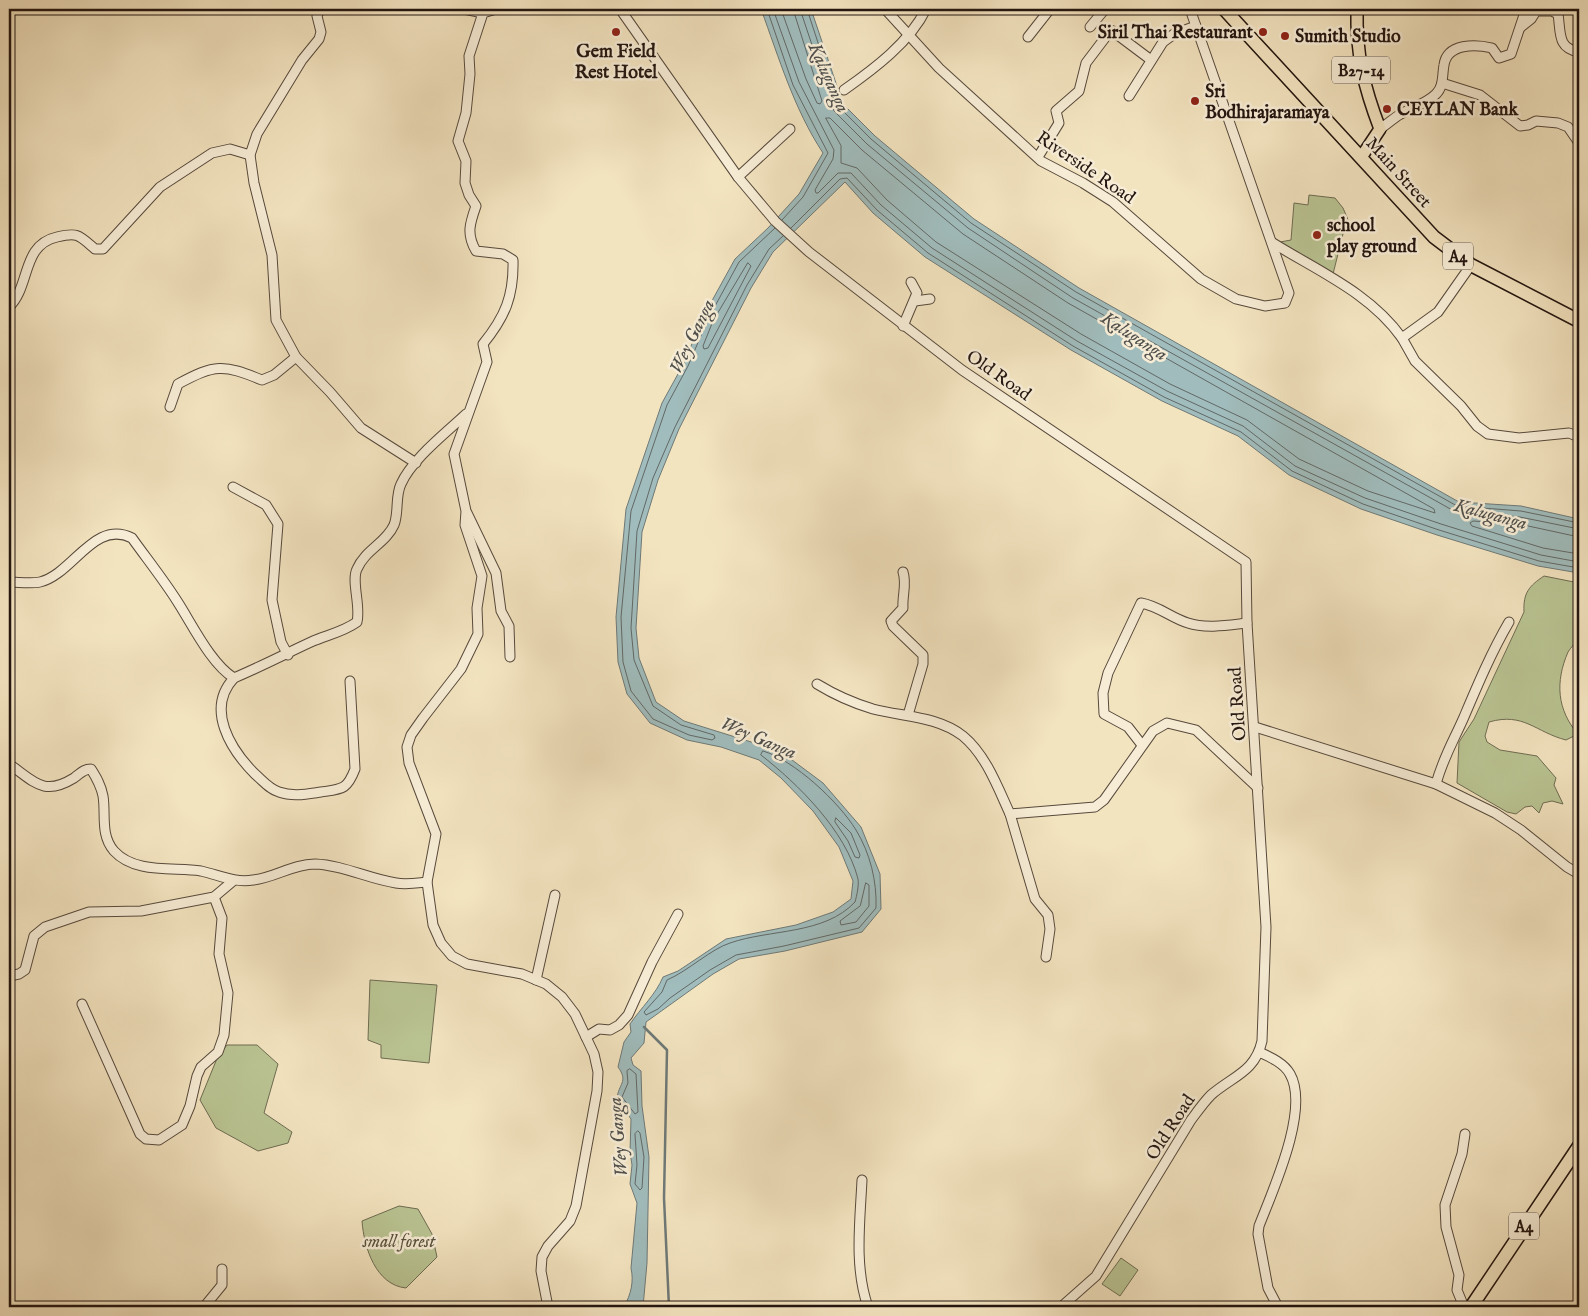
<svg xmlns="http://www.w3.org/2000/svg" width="1588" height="1316" font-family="'IM FELL English',serif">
  <rect width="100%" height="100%" fill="#f3e4c0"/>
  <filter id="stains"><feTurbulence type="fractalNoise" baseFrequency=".004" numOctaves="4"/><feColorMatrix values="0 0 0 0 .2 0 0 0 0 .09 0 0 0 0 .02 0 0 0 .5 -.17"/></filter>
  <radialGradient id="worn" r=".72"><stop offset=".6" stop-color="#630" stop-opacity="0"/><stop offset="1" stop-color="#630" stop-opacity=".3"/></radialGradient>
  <!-- green -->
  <g fill="#bac493" stroke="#6e6c52">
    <path d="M1309,195L1335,198L1343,208L1349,222L1344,230L1333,274L1280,242L1291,240L1294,203L1308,205Z"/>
    <path d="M1544,576L1579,583C1579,594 1582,628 1579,636C1577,642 1571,647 1568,652C1555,682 1557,710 1578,734L1566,740C1535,732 1524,712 1489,722L1485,736L1487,742L1500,750L1537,756L1556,778L1554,785L1563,804L1552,801L1543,803L1539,813L1532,806L1525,807L1516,814L1507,812L1457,783L1459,742L1474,719L1524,612C1523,593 1529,586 1544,576Z"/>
    <path d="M370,980L437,985L429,1063L381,1058V1045L368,1040Z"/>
    <path d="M227,1045H257L278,1064L264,1113L292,1132L288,1143L258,1151L216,1128L200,1100L218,1056Z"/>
    <path d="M399,1206L418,1209L432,1234L437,1257L406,1288C376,1285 364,1248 362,1221Z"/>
    <path d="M1121,1258L1138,1270L1120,1296L1102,1284Z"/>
  </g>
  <!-- water -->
  <path fill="#a0bcbc" stroke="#6e7977" d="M761,9H811L843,104L875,136L974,219L1079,288L1459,502L1521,506L1579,519V573L1538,566L1437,535L1361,509L1289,475L1238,436L1162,401L1071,350L925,257L873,213L845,182L773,252L751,288L679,429L658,480L642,532L636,628L639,658L656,702L684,721L780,751L823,783L861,827L880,874L881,909L862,932L785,951L739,959L713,974L646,1022L644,1043L631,1058L633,1065L641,1071L642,1106L649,1157L647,1263L643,1307H624C631,1294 634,1282 631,1268L637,1203L630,1184L632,1165L630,1152L631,1119L617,1099C618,1084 629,1082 618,1067L624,1042L631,1032L630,1024C641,1008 656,994 663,977L678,971L726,939L796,925L833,912L851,899L853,881L839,847L813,811L781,778L759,760L721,747L687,740L650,723L627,694L618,662L616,617L626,509L662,403L684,363L703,317L735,259L768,228L799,194L823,153C794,109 779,58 761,9Z"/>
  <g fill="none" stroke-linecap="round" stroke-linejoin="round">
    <!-- shore -->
    <g stroke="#626866" stroke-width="1">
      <path d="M767,9L793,85L828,153L803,197L782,220"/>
      <path d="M773,9L799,82L834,150L833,159L815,190L816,193H818L838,173H851L881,205L932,248L1077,341L1167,391L1243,426L1295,466L1365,498L1441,524L1541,555L1579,562"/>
      <path d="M781,9L806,79L817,103L820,104L822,101L793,9"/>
      <path d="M800,9L834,111L867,144L968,228L1073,298L1454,511L1520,517L1579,529"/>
      <path d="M807,9L839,107L871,139L971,223L1076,292L1457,506L1521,511L1579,523"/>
      <path d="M826,118H830L862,150L963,234L1068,303L1434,509L1435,513L1368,491L1299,459L1247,420L1170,384L1081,334L936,242L887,200L857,168L841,163V146Z"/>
      <path d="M775,228L739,262L708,319L688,366L667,405L631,511L621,617L623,662L631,691L653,719L689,735L712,740L715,738L714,735L681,725L653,706L634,660L631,628L637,531L653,478L675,427L747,285L769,249L783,236"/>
      <path d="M791,228L840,179L847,178L877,210L928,253L1073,346L1164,397L1241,432L1292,471L1363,504L1439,530L1539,561L1579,568"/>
      <path d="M748,263L751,266L708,348L704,349L703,346L713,321Z"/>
      <path d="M1579,537L1519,524L1473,521L1470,523L1472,526L1543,548L1579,554"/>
      <path d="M763,751C794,760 839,802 856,830C870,853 877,881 876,908L859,928L784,946L736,955L710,970L670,998L658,1009L646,1015L644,1012L662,992L667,980C688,971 711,949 730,943C770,929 824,935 855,902C857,895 859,885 858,879C846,831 798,784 761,755Z"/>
      <path d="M836,818L851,833L860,855L859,858L855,857L848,841L835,822Z"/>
      <path d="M866,883L869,885V906L856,922L841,925L840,921L860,906Z"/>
      <path d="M630,1069L636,1074L638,1112L635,1114L622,1097L628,1083L627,1071Z"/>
      <path d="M638,1131L640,1133L644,1157L642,1188L640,1190L635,1184L637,1165L635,1134Z"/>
    </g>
    <!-- stream -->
    <path stroke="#6e7977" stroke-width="2.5" d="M644,1027L667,1050L664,1198L669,1307"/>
    <!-- minor casing -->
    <g stroke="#57493c" stroke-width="11">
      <g id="minor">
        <path d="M320,9L317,16L321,32L319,39L302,60L257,134L250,155L254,183L272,255L276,320L296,357L330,392L361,428L416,463"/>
        <path d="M464,9L483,13"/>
        <path d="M496,9L483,13L469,56L470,74L466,113L458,141L466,161L465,183L469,195L476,206C470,223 466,234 476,251L503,254L513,260C514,296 505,317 483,344L487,362L454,454L466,511L465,525L482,576L477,608L478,634L461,669L423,718L411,735L407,747L409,763L436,834L427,882L433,925L441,943L452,956L467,964L522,974L546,984L562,997L575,1014L594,1054L598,1072L597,1091L576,1206L570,1221L548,1246L542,1257L541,1271L548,1307"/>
        <path d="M620,9L738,177L775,221L809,252L962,370L1246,562L1247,623L1266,927L1262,1041C1255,1072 1233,1076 1211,1095C1204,1102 1197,1112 1191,1120L1096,1276L1061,1307"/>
        <path d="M885,9L939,68L1041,161L1083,183L1113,202L1201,279L1236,299L1265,306L1285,303L1289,293L1190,9"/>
        <path d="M1090,27L1105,9"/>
        <path d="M1521,27L1531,19L1536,11H1552L1558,14C1561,33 1557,48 1579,52"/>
        <path d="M1028,37L1050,9"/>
        <path d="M1442,83L1480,95L1520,126L1528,125L1536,121L1558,123L1568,127L1579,143"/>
        <path d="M844,90C874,69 910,42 926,9"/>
        <path d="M1129,96L1163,42L1174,34L1196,26"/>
        <path d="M1380,129C1387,124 1393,119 1399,115C1411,108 1426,104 1436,94C1444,86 1442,75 1444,65C1447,43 1476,44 1492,48L1499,58L1511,54L1526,9"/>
        <path d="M1038,157L1059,123L1056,111L1079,91L1086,63L1111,30L1151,60"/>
        <path d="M738,177L790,129"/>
        <path d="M1273,243C1318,271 1370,293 1402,338L1438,312L1471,265"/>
        <path d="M915,301L930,299"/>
        <path d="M9,307C31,286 21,245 57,237C78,232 79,235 95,249H103L160,187L212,153L230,149L250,155"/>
        <path d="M903,326L917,293L911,282"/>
        <path d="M1402,338L1415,361L1461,406L1477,426L1488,434L1519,438L1569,433L1579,437"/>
        <path d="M170,407L178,384C215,364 223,364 262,380L274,375L296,357"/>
        <path d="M233,487L266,505L278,524L272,600L281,642L288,655"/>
        <path d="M467,513L496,573L501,611L509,626L510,657"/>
        <path d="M903,572C907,584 902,596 903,608L891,621L893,626L923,655V664L908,715"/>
        <path d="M9,582C18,582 31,584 40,582C73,574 94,519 132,538C147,559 163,579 177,601C192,624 211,664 234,678C260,667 285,654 311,642C327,635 343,632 357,622C361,606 351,581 357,569C365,550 386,543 394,525C399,513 395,496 401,484C412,459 446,433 466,414"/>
        <path d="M234,678C205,709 231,750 255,774C263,781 269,789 279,792C293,797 307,794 321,792C342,789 347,790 355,769L350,681"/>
        <path d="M817,684C835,695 853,703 873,709C904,717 937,716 963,736C986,755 998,788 1010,814L1095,807L1104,800L1153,731L1167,723L1196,730L1258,788"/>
        <path d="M1255,727L1436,784L1495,813L1521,830L1567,867L1579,874"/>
        <path d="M1142,745L1128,727L1104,714L1103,693L1108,673L1141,603C1159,606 1171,618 1188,623C1206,629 1229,625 1247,623"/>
        <path d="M9,764C34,781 43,797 74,778C80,774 83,769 91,769C96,777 101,785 103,796C106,814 100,835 114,851C135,874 173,867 201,871C219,875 234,883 253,880C274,878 293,864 315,864C343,865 369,879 396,883C406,885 417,883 427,882"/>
        <path d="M1436,784C1443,758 1453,742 1464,717C1478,684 1491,653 1509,622"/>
        <path d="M1010,814L1035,899L1048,915L1050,929L1046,957"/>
        <path d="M9,976L19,974L25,970L34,936L45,927L89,912L141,911L214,897L233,881"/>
        <path d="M536,980L555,895"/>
        <path d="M82,1004L140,1134L146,1139L159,1140L182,1125L190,1106L197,1076L201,1067L218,1052L224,1035L228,993L219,954L222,918L214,897"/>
        <path d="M586,1037L599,1029L610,1030L619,1025L628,1015L652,962L678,914"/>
        <path d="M1259,1052C1270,1057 1284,1063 1290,1074C1310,1109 1273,1190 1259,1226L1258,1234L1268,1288L1278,1307"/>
        <path d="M862,1180C860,1222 854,1267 868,1307"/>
        <path d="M204,1307L222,1285V1269"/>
        <path d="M1464,1307L1457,1290L1459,1275L1446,1227L1445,1205L1462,1154L1465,1134"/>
      </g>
    </g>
    <!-- major casing -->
    <g stroke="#231510" stroke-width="14">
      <path id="major" d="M1357,9C1356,55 1364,87 1380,129L1362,156"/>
    </g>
    <!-- highway casing -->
    <g stroke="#231510" stroke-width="15">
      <g id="highway">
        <path d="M1224,9L1434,237L1471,265L1579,321"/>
        <path d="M1471,1307L1579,1146"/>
      </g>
    </g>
    <!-- minor -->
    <use href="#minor" stroke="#f7edd6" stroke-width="9"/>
    <!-- major -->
    <use href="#major" stroke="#f3e4c0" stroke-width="11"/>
    <!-- highway -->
    <use href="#highway" stroke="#f3e4c0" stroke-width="12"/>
  </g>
  <!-- markers -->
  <g fill="#8f2418" stroke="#f7edd6" stroke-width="2">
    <circle cx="616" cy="32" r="5"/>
    <circle cx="1263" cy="32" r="5"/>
    <circle cx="1285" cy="36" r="5"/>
    <circle cx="1195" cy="101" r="5"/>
    <circle cx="1387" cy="109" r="5"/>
    <circle cx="1317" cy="235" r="5"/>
  </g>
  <g text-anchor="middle" stroke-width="5" stroke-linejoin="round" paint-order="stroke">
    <!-- shield labels -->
    <g fill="#f7edd6" stroke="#63564b" stroke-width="1">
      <rect x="1332" y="56.5" width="58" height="27" rx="4"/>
      <rect x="1443" y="242.5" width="30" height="27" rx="4"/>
      <rect x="1509" y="1212.5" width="30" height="27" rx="4"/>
    </g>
    <g font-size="16" font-weight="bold" fill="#231510">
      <text x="1361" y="76">B27-14</text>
      <text x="1458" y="262">A4</text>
      <text x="1524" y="1232">A4</text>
    </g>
    <!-- poi labels -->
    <g font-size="18" font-weight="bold" fill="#231510" stroke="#f7edd6" text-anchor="start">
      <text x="1253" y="38" text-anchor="end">Siril Thai Restaurant</text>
      <text x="1295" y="42">Sumith Studio</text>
      <text x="616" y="57" text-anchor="middle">Gem Field<tspan x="616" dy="21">Rest Hotel</tspan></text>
      <text x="1205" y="97">Sri<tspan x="1205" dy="21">Bodhirajaramaya</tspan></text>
      <text x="1397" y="115">CEYLAN Bank</text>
      <text x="1327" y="231">school<tspan x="1327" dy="21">play ground</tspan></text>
    </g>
    <!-- street labels -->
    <g font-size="18" fill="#231510" stroke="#f7edd6">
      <text transform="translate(1086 167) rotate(34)" y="6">Riverside Road</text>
      <text transform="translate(1399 172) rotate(48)" y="6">Main Street</text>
      <text transform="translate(999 375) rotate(35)" y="6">Old Road</text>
      <text transform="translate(1237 704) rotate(-94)" y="6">Old Road</text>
      <text transform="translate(1170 1127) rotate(-57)" y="6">Old Road</text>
    </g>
    <!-- park labels -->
    <g font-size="18" font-style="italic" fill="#58523e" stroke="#f7edd6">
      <text x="399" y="1247">small forest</text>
    </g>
    <!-- water labels -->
    <g font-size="19" font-style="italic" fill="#4f4f4c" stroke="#f7edd6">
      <text transform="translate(830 77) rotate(66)" y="7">Kaluganga</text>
      <text transform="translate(1135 335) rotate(33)" y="7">Kaluganga</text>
      <text transform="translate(691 336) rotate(-64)" y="7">Wey Ganga</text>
      <text transform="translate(1491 513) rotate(15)" y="7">Kaluganga</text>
      <text transform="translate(759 737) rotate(23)" y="7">Wey Ganga</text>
      <text transform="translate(617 1137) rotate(-95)" y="7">Wey Ganga</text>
    </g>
  </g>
  <!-- margin -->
  <rect width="1588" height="1316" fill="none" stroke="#f3e4c0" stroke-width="30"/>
  <rect x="10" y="10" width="1568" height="1296" fill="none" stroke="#231510" stroke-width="2.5"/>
  <rect x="15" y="15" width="1558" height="1286" fill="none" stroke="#231510"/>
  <rect width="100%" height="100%" filter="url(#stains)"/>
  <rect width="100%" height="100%" fill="url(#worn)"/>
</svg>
